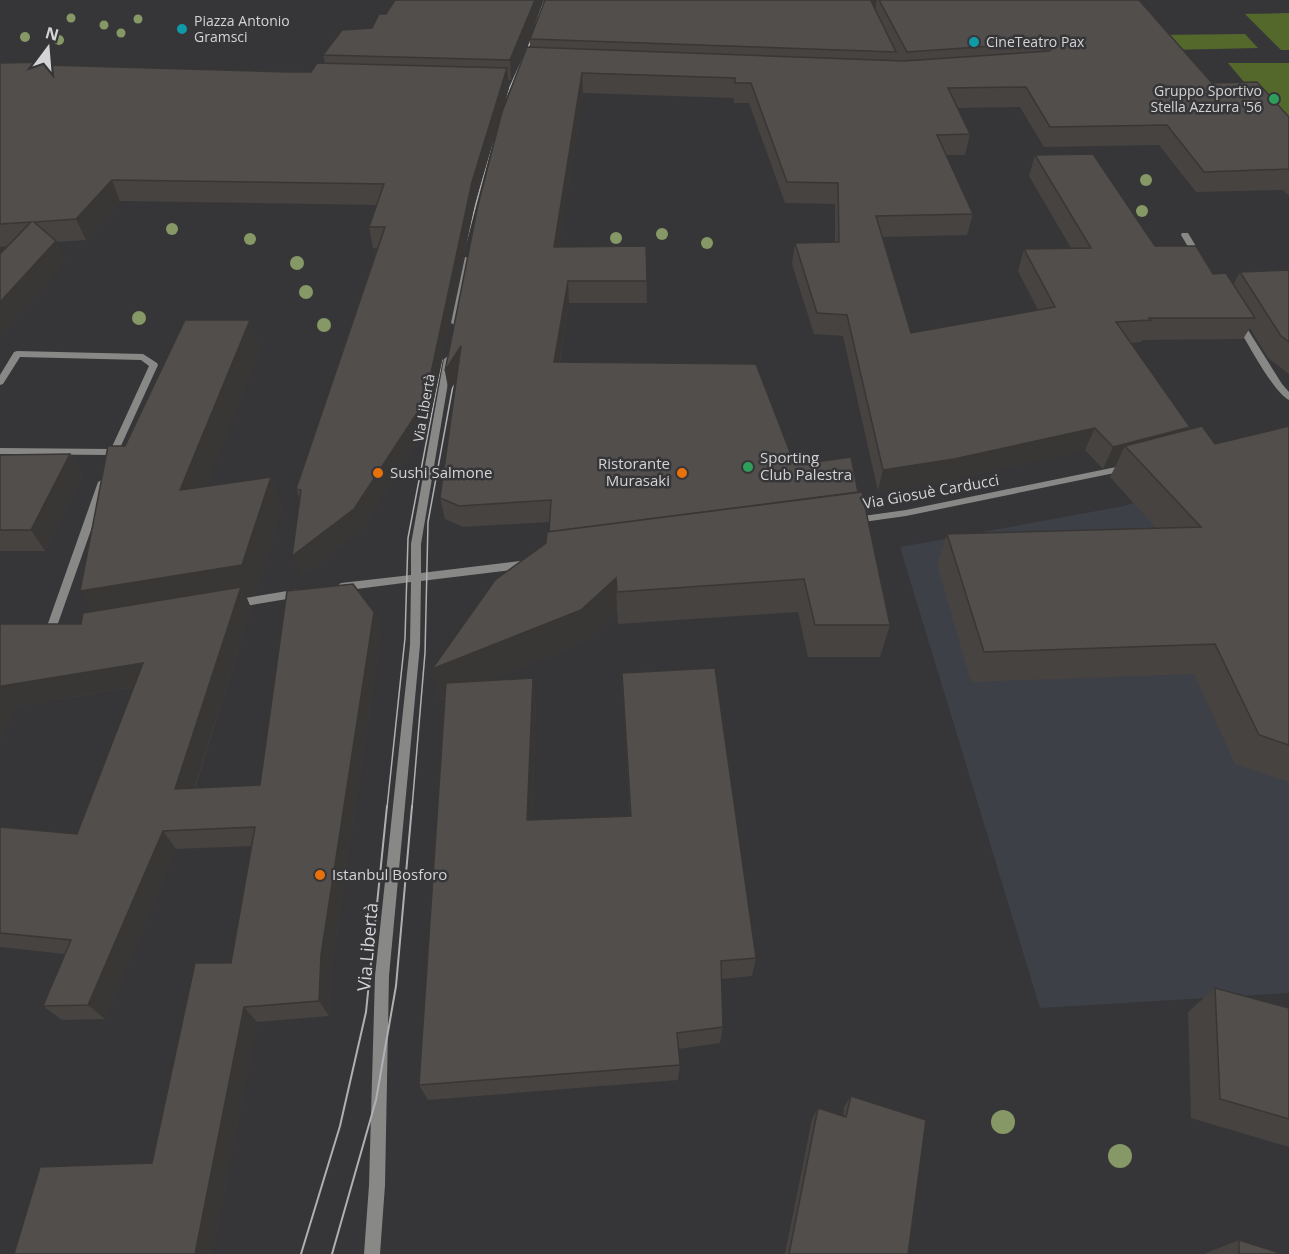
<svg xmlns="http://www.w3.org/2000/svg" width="1289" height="1254" font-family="'Open Sans',sans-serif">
  <rect width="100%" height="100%" fill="#363639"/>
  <!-- built -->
  <path fill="#3e4048" d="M1289,462V993L1040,1008L900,547L1119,507Z"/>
  <!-- green -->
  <g fill="#55682c">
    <path d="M1289,13V50H1281L1245,14Z"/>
    <path d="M1245,34L1258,48L1168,50L1156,35Z"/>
    <path d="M1228,63H1289V135Z"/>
  </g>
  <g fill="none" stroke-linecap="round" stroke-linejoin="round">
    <!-- minor -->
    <g fill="#888886" fill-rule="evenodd">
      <path d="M1182,233H1188L1203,258L1202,260H1196L1181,235Z"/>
      <path d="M465,257L472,259L459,323L455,325L451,323Z"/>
      <path d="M1236,320H1242L1243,322L1282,384L1289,392V400C1273,392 1246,340 1235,322Z"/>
      <path d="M17,351L143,354L157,363L158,365L114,461H108L106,459L108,455L0,454V448L111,449L149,366L141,360L20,357L3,384L0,385V375L14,352Z"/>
      <path d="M448,356L452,359L421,544V573L528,560L533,564L528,568L421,581L420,645L389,976L385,1185L380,1254H364L369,1185L375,976L410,645L411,582L341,591L336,587L341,583L411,575V544L444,359Z"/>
      <path d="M1126,465L1129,466L1131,468L1129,470L906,516L856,523L851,520L856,517L906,510Z"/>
      <path d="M103,479L108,482L56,629L55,632H47L46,629L98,482Z"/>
      <path d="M299,589L304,593L299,597L234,608L229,604L234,600Z"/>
    </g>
    <!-- tram-far1 -->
    <g stroke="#b0b0b2" stroke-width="1.5">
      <path d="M503,103L530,43L544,0"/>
      <path d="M466,242L492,143"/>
      <path d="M387,808L405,638L408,538L442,360"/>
      <path d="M412,808L425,653L428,522L456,369"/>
    </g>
    <!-- tram -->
    <g stroke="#b0b0b2" stroke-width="2">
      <path d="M301,1254L340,1126L366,1012L387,806"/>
      <path d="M332,1254L376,1100L396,986L412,806"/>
    </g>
  </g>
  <!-- trees -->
  <g fill="#869865">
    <circle cx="71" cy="18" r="4.5"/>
    <circle cx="138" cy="19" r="4.5"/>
    <circle cx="104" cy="25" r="4.5"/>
    <circle cx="121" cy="33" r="4.5"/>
    <circle cx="25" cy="37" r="5"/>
    <circle cx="59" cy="40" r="5"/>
    <circle cx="1146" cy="180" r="6"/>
    <circle cx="1142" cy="211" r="6"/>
    <circle cx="172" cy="229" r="6"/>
    <circle cx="662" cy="234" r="6"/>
    <circle cx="616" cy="238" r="6"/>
    <circle cx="250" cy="239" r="6"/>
    <circle cx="707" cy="243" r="6"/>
    <circle cx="297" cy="263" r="7"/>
    <circle cx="306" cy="292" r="7"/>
    <circle cx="139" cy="318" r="7"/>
    <circle cx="324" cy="325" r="7"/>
    <circle cx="1003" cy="1122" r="12"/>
    <circle cx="1120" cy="1156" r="12"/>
  </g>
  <!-- wall -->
  <g fill="#464341">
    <path d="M395,0H544L511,80H508L509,88L475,203L429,423L361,530L300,577V499L296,489L377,248H373L369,227L377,205L120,201L86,240L56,242L66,262L8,246L0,247V63L49,62L51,66L311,72L325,64L323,55L372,28L386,14Z"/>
    <path d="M545,0H1139L1212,83L1289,117V196L1283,190L1196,192L1159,145L1044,147L1020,107L958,108L970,134L965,155H946L973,214L967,235L882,237L911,333L1038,310L1018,271L1024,249L1071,248L1029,176L1035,155L1155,246L1213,274L1233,285L1240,272L1289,270V374L1268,358L1250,328L1243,339L1142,340L1141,342L1130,343L1190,427L1189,430L1215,444L1289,426V782L1235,764L1194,674L971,682L937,565L947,534L1156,528L1110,477L1116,465L1103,469L1085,450L947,481L878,491L843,336L814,334L792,264L795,243L835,242V204L785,203L749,103H734V98L583,93L559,247L646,246L647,303H569L560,362L858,492L890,625L880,657H808L798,612L618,624L617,611L583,642L490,680L536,701L532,820L630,816L622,673L756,958L752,976L722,979L723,1027L720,1043L678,1049L680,1065L678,1080L428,1100L419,1085L445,699L440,700L432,669L546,543L549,532L550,522L463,527L445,519L440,498L456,381L449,392L445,371L530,47V39Z"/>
    <path d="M250,320L260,351L207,486L271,477L282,508L255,594L246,596L251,608L195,788L260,785L374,612L381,633L331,971L329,1016L257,1022L212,1254H14L152,1163L231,963L251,846L176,849L105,1019L62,1020L43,1006L65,954L0,947V827L77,834L134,687L18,706L0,739V624H81L93,611L125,446Z"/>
    <path d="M70,454L82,476L45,551H0V455Z"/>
    <path d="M1215,988L1289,1008V1147L1191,1118L1188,1012Z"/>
    <path d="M851,1096L908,1254H785L812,1119L818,1108L843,1116L844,1107Z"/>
    <path d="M1239,1240L1283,1254H1206V1253Z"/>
  </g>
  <!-- shaded-wall -->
  <g fill="#393735">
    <path d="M535,0H544L511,80L510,60Z"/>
    <path d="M872,0H877L874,15L871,1Z"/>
    <path d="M507,68L509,88L475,203L429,423L361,530L300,577L292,556Z"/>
    <path d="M582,73L583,93L556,269L554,247Z"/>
    <path d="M112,180L120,201L86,240L76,219Z"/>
    <path d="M56,241L66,262L0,337V302Z"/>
    <path d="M568,281L569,303L556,384L554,362Z"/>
    <path d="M250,320L260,351L194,521L180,490Z"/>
    <path d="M461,346L464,368L449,392L445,371Z"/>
    <path d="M1190,427L1179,449L1125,446L1116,465L1103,469L1113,447Z"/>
    <path d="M1095,428L1085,450L947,481L878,491L883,470Z"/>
    <path d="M70,454L82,476L45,551L31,530Z"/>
    <path d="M271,477L282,508L255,594L246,596L251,608L188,808L175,789L238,597L99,620L80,591Z"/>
    <path d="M616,578L617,611L583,642L440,700L432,669Z"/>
    <path d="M374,612L381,633L331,971L329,1016L319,1001L321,955Z"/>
    <path d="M143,663L156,683L18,706L0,739V689L2,686Z"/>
    <path d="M533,678L536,701L531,841L527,820Z"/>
    <path d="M163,831L176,849L105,1019L88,1005Z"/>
    <path d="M244,1007L257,1022L212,1254H195Z"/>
  </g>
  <!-- building -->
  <g fill="#514e4c" stroke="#393735" stroke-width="1.5">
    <path d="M395,0H535L510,60L323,55L342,30L372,28L379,14H386Z"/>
    <path d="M545,0H872L871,1L896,52L530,39Z"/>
    <path d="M879,0H1139L1212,83L1257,82L1289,117V169L1204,172L1167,125L1050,127L1026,87L948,88L970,134L937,135L973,214L876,216L911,333L1055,307L1024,249L1091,248L1035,155L1093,154L1155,246H1196L1213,274L1226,273L1255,318H1149L1151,320L1116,322L1190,427L1113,447L1095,428L954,459L883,470L847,315L817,313L795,243L839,242L838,183L787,182L751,83H735V78L582,73L554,247L646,246L647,281H568L554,362L756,364L795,465L851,457L858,492L549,532L551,500L459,506L440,498L461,346L445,371L478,205L502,112L527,47L904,61L1049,51L1054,47L1048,42L907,52Z"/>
    <path d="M49,62L46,65L288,72H311L317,63L507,68L472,182L425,401L354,509L292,556L301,490L296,489L385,227H369L384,184L112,180L76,219L34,222L56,241L0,302V254L31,222L0,224V63Z"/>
    <path d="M1289,270V342L1281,336L1240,272Z"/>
    <path d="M185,320H250L180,490L271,477L242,565L80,591L108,446H125Z"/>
    <path d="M1202,426L1215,444L1289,426V745L1259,735L1215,644L984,652L947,534L1201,527L1125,446Z"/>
    <path d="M70,454L31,530H0V455Z"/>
    <path d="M862,492L890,625H815L804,579L617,592L616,578L581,610L432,669L495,580L546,543L547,532Z"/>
    <path d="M353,584L374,612L321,955L319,1001L244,1007L195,1254H14L40,1167L152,1163L195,963H231L255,827L163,831L88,1005L43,1006L71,940L0,933V827L77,834L143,663L2,686L0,689V624H81L83,613L241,587L175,789L260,785L287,591Z"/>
    <path d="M715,668L756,958L721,961L723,1027L677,1033L680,1065L419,1085L446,683L533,678L527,820L631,816L622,673Z"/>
    <path d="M1215,988L1289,1008V1119L1220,1099Z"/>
    <path d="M851,1096L926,1120L908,1254H789L818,1108L846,1117Z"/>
    <path d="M1239,1240L1283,1254H1239Z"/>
  </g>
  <!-- markers -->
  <g fill="#0f9aa8" stroke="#363639" stroke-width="2">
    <circle cx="182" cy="29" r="6"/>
    <circle cx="974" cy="42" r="6"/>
  </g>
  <g fill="#2e9e5b" stroke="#363639" stroke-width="2">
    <circle cx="1274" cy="99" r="6"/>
    <circle cx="748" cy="467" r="6"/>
  </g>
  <g fill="#e8710a" stroke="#363639" stroke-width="2">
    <circle cx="378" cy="473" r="6"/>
    <circle cx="682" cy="473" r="6"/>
    <circle cx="320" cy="875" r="6"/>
  </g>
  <g text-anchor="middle" stroke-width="5" stroke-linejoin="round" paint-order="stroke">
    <!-- far-poi labels -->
    <g font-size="14" fill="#d4d4d6" stroke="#363639" text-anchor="start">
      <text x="194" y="26">Piazza Antonio<tspan x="194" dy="16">Gramsci</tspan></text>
      <text x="986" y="47">CineTeatro Pax</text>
      <text x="1262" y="96" text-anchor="end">Gruppo Sportivo<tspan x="1262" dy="16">Stella Azzurra '56</tspan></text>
    </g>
    <!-- far-street labels -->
    <g font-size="14" fill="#d4d4d6" stroke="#363639">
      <text transform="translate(424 408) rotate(-80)" y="5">Via Libertà</text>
    </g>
    <!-- poi labels -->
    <g font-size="15" fill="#d4d4d6" stroke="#363639" text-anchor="start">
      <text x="760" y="463">Sporting<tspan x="760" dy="17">Club Palestra</tspan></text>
      <text x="670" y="469" text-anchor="end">Ristorante<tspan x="670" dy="17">Murasaki</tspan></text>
      <text x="390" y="478">Sushi Salmone</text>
      <text x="332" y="880">Istanbul Bosforo</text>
    </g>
    <!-- street labels -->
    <g font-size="15" fill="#d4d4d6" stroke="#363639">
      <text transform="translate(931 492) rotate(-10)" y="5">Via Giosuè Carducci</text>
    </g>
    <!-- near-street labels -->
    <g font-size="18" fill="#d4d4d6" stroke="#363639">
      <text transform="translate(368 947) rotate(-85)" y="6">Via Libertà</text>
    </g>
  </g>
  <!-- north arrow -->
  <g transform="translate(48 48) rotate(16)" stroke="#363639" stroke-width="4.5" paint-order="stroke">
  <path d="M0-4.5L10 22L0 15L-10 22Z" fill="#d4d4d6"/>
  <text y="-9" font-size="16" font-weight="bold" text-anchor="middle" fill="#d4d4d6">N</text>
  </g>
</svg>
